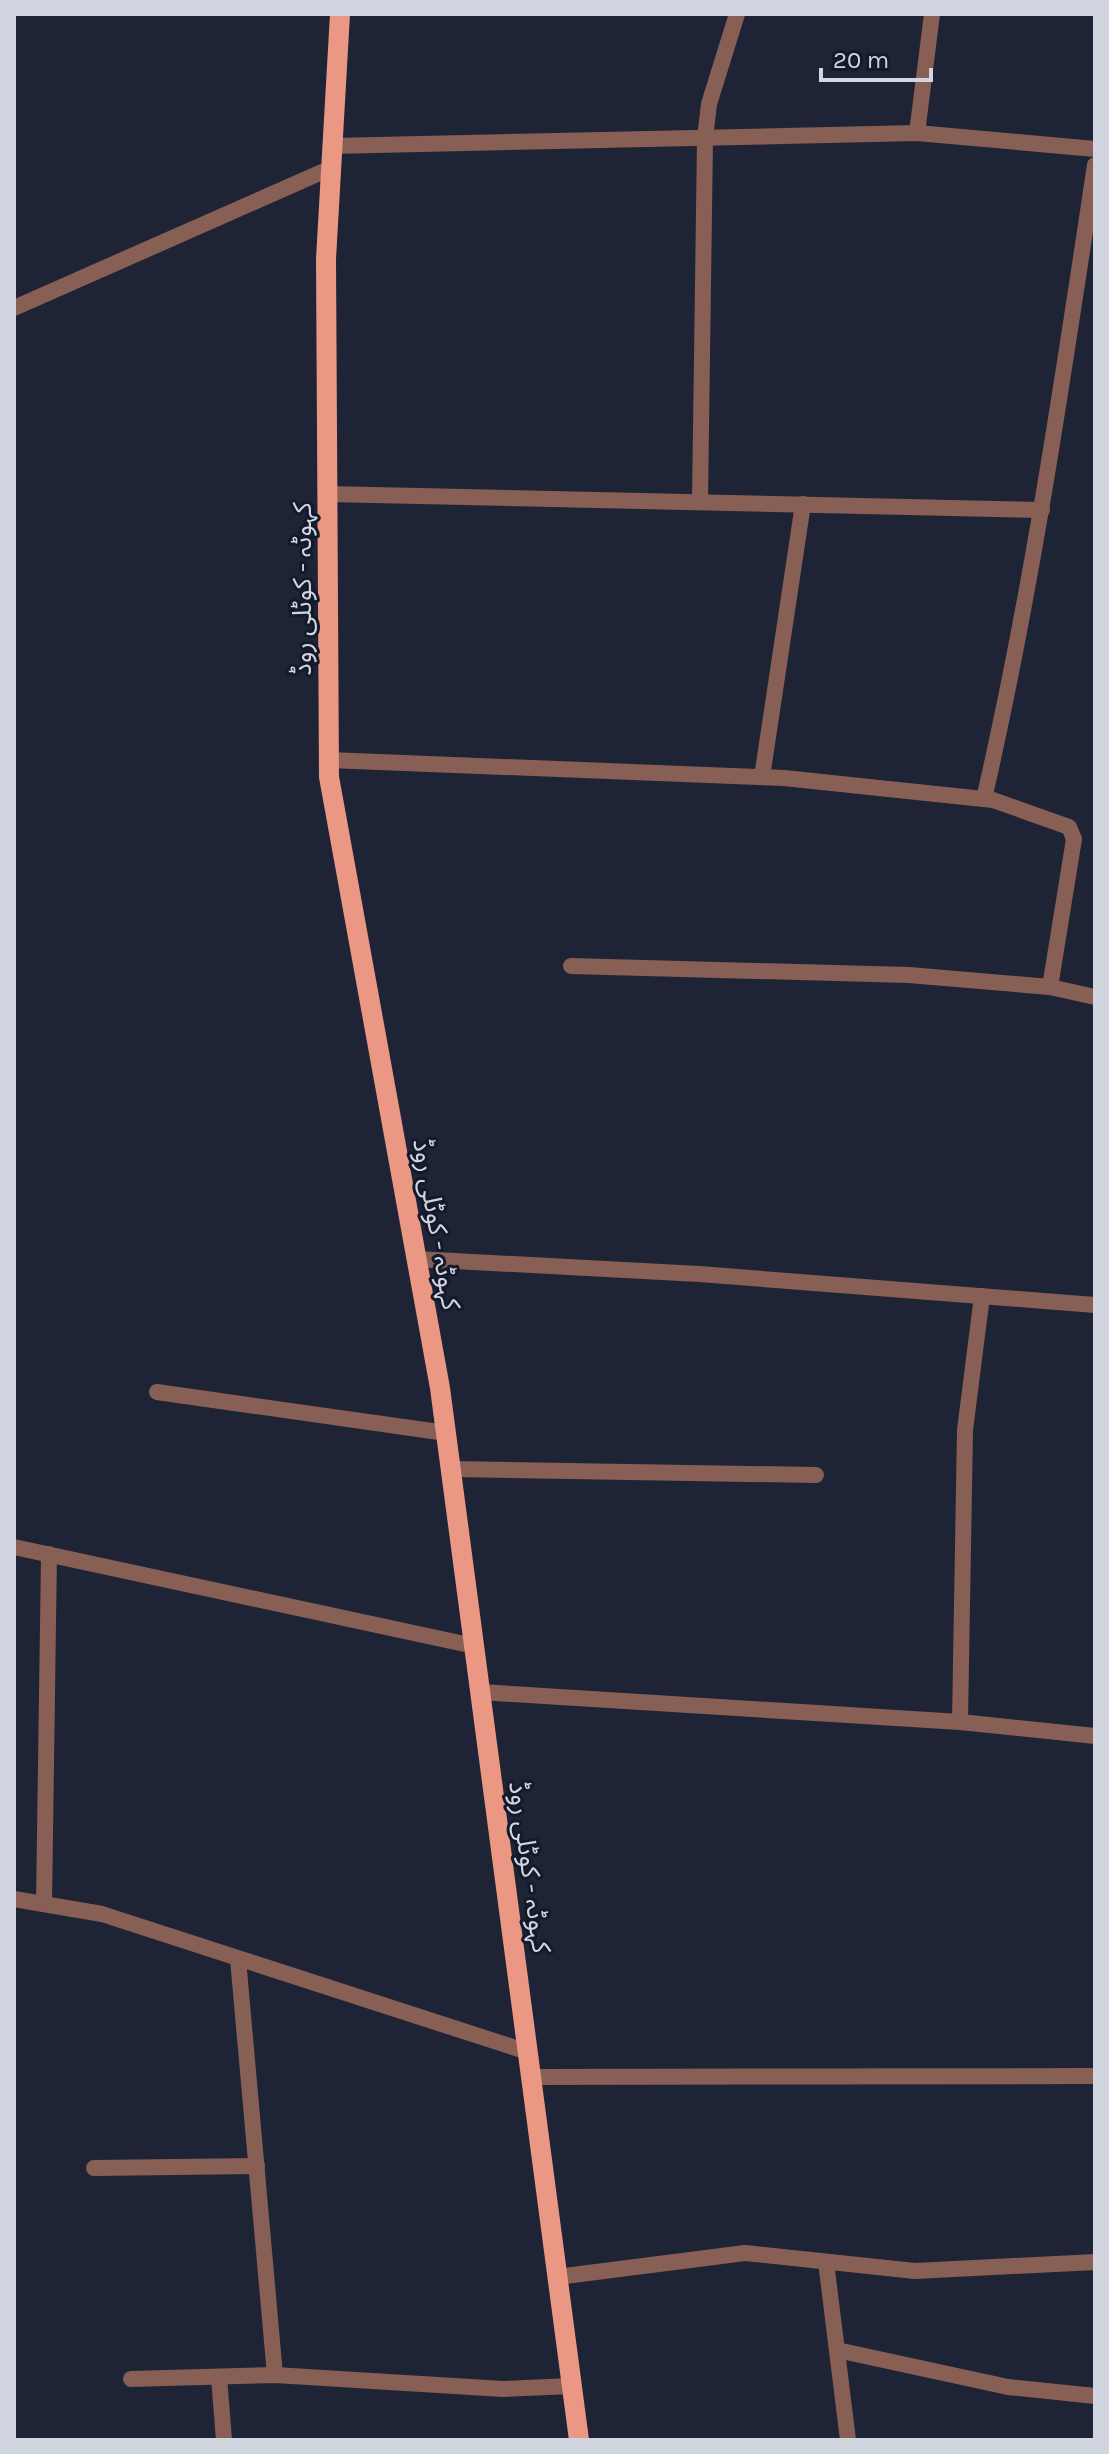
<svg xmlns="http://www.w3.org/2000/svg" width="1109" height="2454" font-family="Karla,'Noto Sans Arabic',sans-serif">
  <rect width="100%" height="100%" fill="#1e2435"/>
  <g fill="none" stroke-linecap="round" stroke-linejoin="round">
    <!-- street -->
    <g stroke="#875f55" stroke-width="16">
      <path d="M917,133L932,14"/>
      <path d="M332,146L917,133L1095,149"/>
      <path d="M14,308L331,168"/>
      <path d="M327,494L1042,510"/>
      <path d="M700,502L705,138L709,104L737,14"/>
      <path d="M329,760L784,778L993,800L1069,827L1074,839L1050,987"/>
      <path d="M762,777L803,504"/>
      <path d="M984,799C1032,590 1063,377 1095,165"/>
      <path d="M571,966L909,975L1050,987L1095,997"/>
      <path d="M417,1259L699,1274L1095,1305"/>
      <path d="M157,1392L446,1433"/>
      <path d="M451,1469L816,1475"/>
      <path d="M14,1547L474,1646"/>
      <path d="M480,1692L960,1722L1095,1736"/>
      <path d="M960,1722L965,1430L982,1296"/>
      <path d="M14,1899L102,1914L528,2052"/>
      <path d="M44,1904L49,1554"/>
      <path d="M238,1959L275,2375"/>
      <path d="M532,2077L1095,2076"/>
      <path d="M94,2168L257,2166"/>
      <path d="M826,2262L848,2440"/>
      <path d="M557,2277L745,2253L915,2271L1095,2262"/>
      <path d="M837,2350L1008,2387L1095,2396"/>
      <path d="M219,2377L224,2440"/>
      <path d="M131,2379L275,2375L503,2389L572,2386"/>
    </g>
    <!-- primary -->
    <path stroke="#ea9883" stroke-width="20" d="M340,14L326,259L329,777L440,1388L579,2440"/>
  </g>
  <g text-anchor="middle" stroke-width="6" stroke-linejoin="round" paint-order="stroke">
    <!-- street labels -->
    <g font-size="26" fill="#d0d5e0" stroke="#141a2b">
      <text transform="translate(302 589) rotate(-90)" y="9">کہوٹہ - کوٹلی روڈ</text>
      <text transform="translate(437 1224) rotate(80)" y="9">کہوٹہ - کوٹلی روڈ</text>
      <text transform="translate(530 1867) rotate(82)" y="9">کہوٹہ - کوٹلی روڈ</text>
    </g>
  </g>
  <!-- border -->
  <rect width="1109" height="2454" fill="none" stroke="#d0d5e0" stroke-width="32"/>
  <!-- scale -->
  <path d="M821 68v12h110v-12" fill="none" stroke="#d0d5e0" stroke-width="4"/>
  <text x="833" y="68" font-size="24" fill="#d0d5e0" stroke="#141a2b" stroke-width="6" paint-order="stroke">20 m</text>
</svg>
